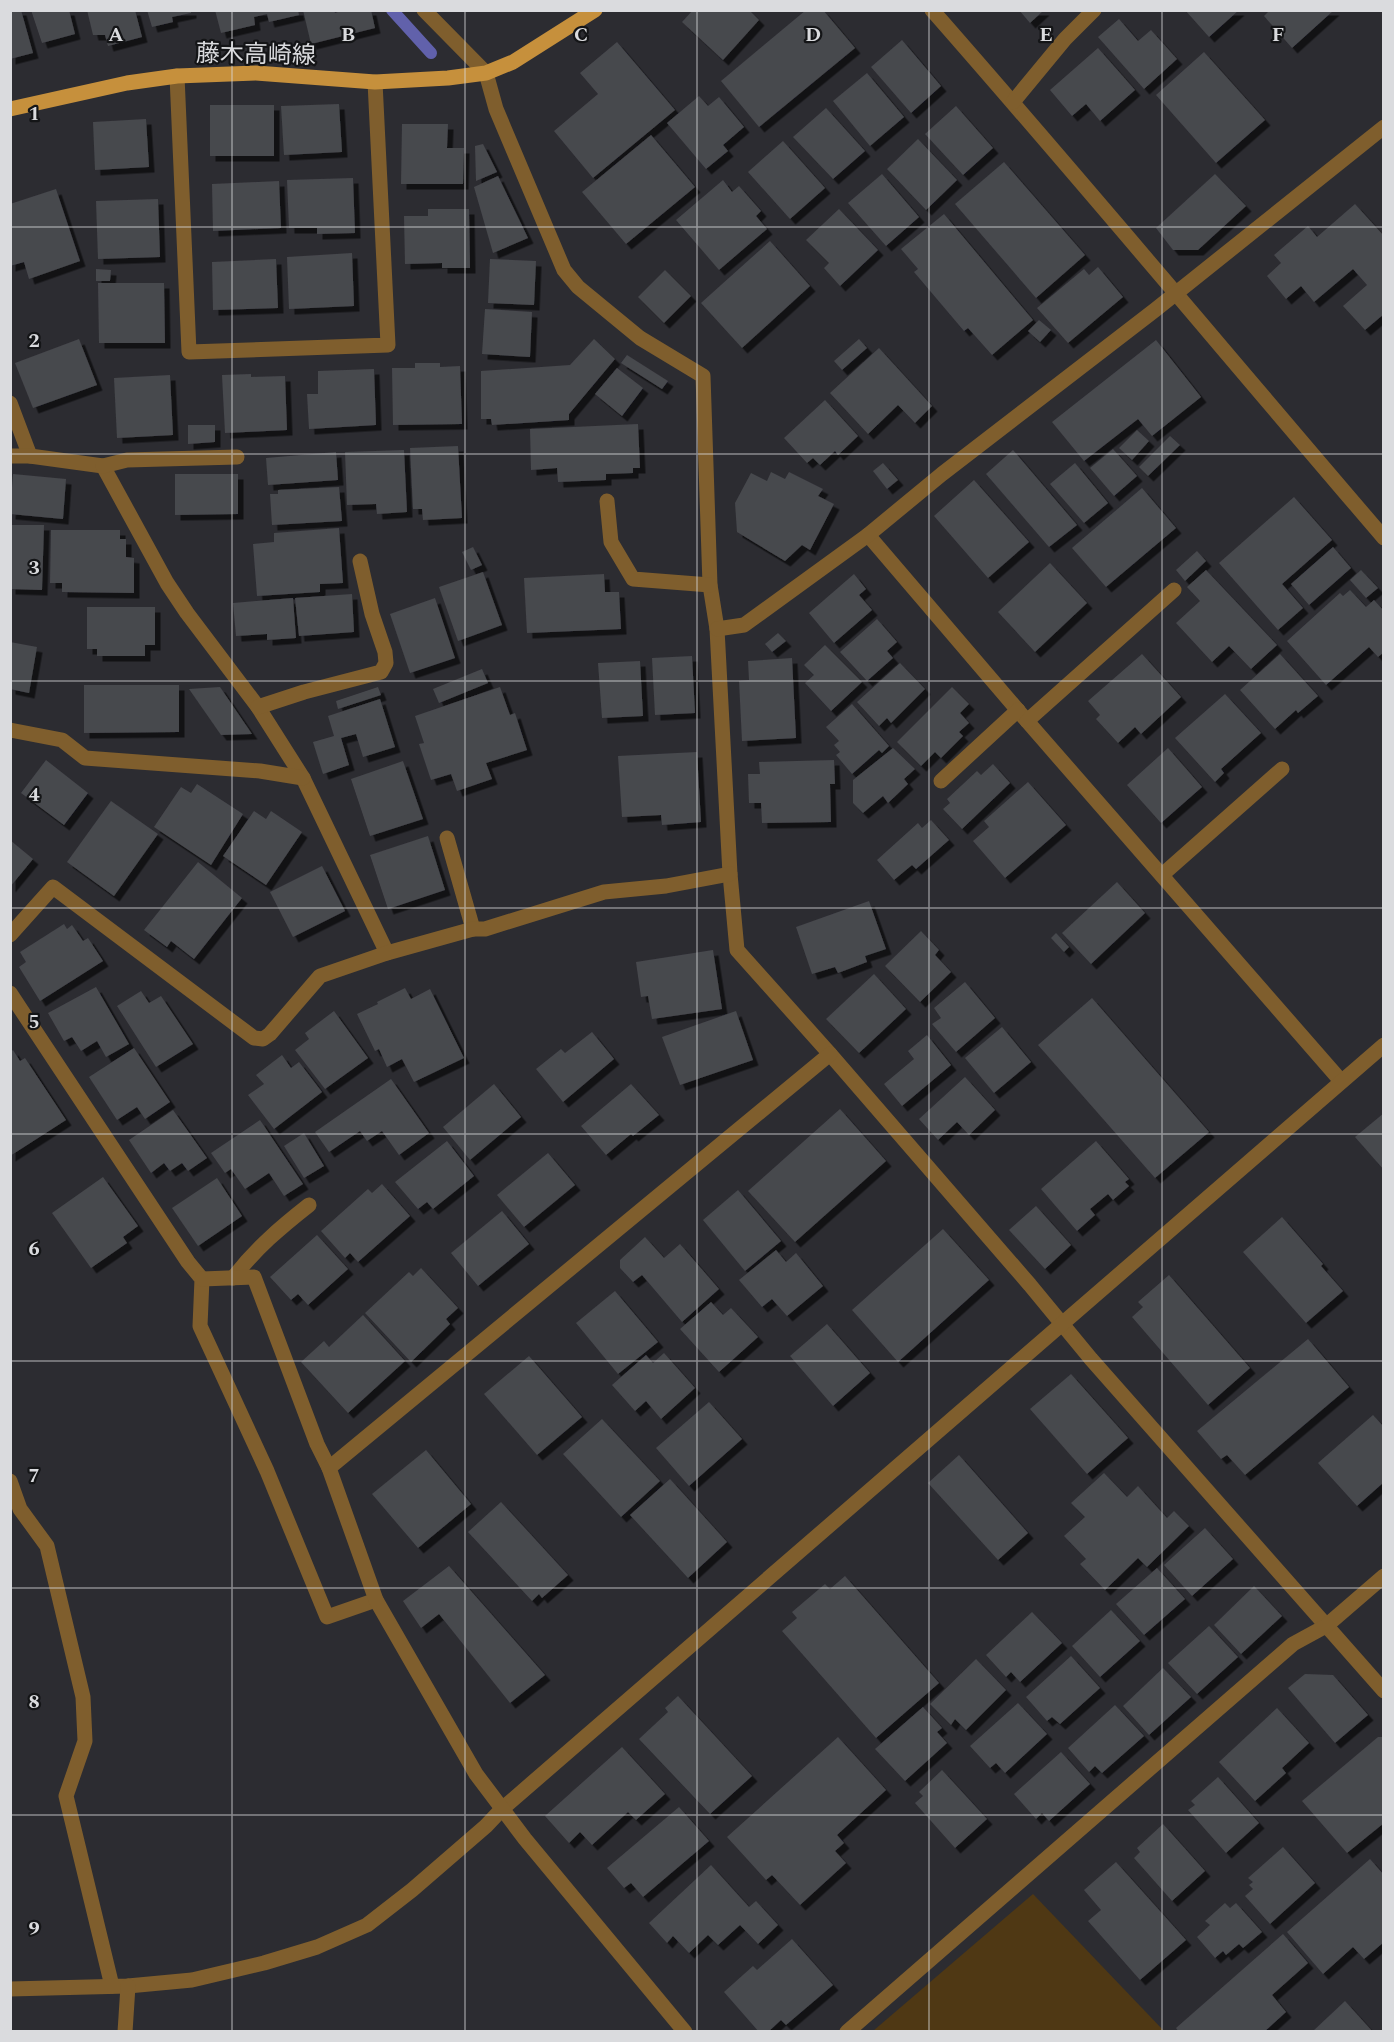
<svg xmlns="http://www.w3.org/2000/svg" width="1394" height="2042" font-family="Spectral,'Noto Sans JP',serif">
  <defs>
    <filter id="shadow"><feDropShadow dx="5.5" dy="5.5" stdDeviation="0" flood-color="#0009"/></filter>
  </defs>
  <rect width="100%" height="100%" fill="#2c2c31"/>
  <!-- green -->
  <path fill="#4f3814" d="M1033,1894L1164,2031H873Z"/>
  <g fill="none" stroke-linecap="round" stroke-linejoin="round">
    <!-- stream -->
    <path stroke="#6161ab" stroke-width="12" d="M392,10L431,53"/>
  </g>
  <!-- building -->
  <g fill="#47484d" filter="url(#shadow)">
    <path d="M10,10H21L33,53L10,59Z"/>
    <path d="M31,10H69L75,34L42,43Z"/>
    <path d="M87,10H135L142,37L108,46L105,35H93Z"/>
    <path d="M147,10H191V13L172,17L173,22L152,27Z"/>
    <path d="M215,10H298L299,15L269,22L267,14L254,17L255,25L221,33Z"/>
    <path d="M303,10H334L335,13L344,10H371L375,28L311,44Z"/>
    <path d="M693,10H749L759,20L723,60L682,22Z"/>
    <path d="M806,10H823L855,48L759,127L721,81Z"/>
    <path d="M1019,10H1044L1030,23Z"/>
    <path d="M1185,10H1239L1209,37Z"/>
    <path d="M1270,10H1334L1292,48L1264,16Z"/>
    <path d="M1119,19L1138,41L1151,30L1177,59L1144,89L1098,37Z"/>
    <path d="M902,40L941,86L911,113L871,67Z"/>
    <path d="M617,42L675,110L593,178L554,131L598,94L580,73Z"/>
    <path d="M1098,48L1135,90L1100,121L1086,104L1072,116L1050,90Z"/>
    <path d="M1204,52L1265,120L1216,163L1156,95Z"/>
    <path d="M867,73L904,117L870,146L833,101Z"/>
    <path d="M699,96L708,106L719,97L744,127L723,145L728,151L706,169L667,123Z"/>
    <path d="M339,104L342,152L284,155L281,106Z"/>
    <rect x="210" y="105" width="64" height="51"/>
    <path d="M956,106L993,148L963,175L925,134Z"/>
    <path d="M826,108L865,151L833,179L793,137Z"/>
    <path d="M146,119L149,167L95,170L93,122Z"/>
    <path d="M402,124H448L447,148H464L463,184H401Z"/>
    <path d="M651,135L695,187L626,244L582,192Z"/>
    <path d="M918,139L957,180L926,210L887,169Z"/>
    <path d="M783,141L825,188L790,219L748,172Z"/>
    <path d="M483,144L497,172L476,181L475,146Z"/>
    <path d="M1004,162L1085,255L1036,298L955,204Z"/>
    <path d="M882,174L919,217L886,246L848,203Z"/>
    <path d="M1215,174L1246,206L1198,250H1173L1156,228Z"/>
    <path d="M498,176L528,238L493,253L474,187Z"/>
    <path d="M353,178L355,233L317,234V228H289L287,180Z"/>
    <path d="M723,180L732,192L739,186L761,211L756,216L767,229L719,270L676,220Z"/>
    <path d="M279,181L281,228L213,231L212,184Z"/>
    <path d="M56,189L80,261L29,279L24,262L10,266V204Z"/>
    <path d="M158,199L160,257L98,259L96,201Z"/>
    <path d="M1355,204L1384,236V314L1365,330L1343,306L1367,285L1353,269L1314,302L1301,286L1286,299L1267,276L1281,263L1274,255L1308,226L1317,237Z"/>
    <path d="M428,209H469L470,268H442V263L405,264L404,216H428Z"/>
    <path d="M839,209L878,250L840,286L824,268L829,263L806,240Z"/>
    <path d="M944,214L1033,320L992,355L968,328L964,331L914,272L918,269L901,249Z"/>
    <path d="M770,241L810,286L742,348L701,303Z"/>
    <path d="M352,253L354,306L289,309L287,257Z"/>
    <path d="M276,259L278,308L213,310L212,262Z"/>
    <path d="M490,259L536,261L534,305L488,303Z"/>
    <path d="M1098,267L1123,297L1068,343L1037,308L1084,269L1089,275Z"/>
    <path d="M96,269L111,270L110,281H96Z"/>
    <path d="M665,270L691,296L664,323L638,297Z"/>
    <path d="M98,283H164L165,343H99Z"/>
    <path d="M485,309L532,312L530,357L482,354Z"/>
    <path d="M1039,320L1051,330L1040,342L1028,331Z"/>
    <path d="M79,339L97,385L33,408L15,363Z"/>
    <path d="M594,339L615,359L569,414V420L492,425L491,419H481V371L570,365Z"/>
    <path d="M859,339L867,348L842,370L834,361Z"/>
    <path d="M1156,340L1201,397L1152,436L1138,419L1084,461L1052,422Z"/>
    <path d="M879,348L932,406L915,423L898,405L868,434L830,393Z"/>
    <path d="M627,355L668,381L662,389L621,363Z"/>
    <path d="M415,363H440V367L460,366L462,424L393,425L392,368H415Z"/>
    <path d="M617,368L643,388L622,416L595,394Z"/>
    <path d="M374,369L376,425L309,429L307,394H318V371Z"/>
    <path d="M251,374V377L285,376L287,430L225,433L222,375Z"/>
    <path d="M170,375L173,435L117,438L114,378Z"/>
    <path d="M825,400L858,436L838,455L835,451L820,465L813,458L807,463L784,438Z"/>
    <path d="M638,424L640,468H633V473L606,474V480L558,482L557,468L531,470L530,429Z"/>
    <path d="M188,425H215V442L188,444Z"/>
    <path d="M1137,430L1149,441L1132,460L1119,448Z"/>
    <path d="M1170,436L1180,445L1148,476L1139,467Z"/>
    <path d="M458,446L462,518L423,520L422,509H413L410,448Z"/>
    <path d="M1113,449L1137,476L1114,496L1090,468Z"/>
    <path d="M404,450L407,512L377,514L376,504L347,505L345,452Z"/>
    <path d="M1013,450L1077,525L1049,547L986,474Z"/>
    <path d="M336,452L338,480L268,485L266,458Z"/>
    <path d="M883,463L898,480L887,489L873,471Z"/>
    <path d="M1075,463L1108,503L1084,523L1050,484Z"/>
    <path d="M771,472L785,479L789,472L823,489L818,496L834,504L810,550L802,545L785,561L737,532L735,503L751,473L767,481Z"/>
    <path d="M13,474L66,479L63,519L10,514Z"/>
    <path d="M175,474H238V514L175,515Z"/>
    <path d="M974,480L1029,542L988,578L934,516Z"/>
    <path d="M339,487L342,521L272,525L270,494H278V490Z"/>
    <path d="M1142,488L1176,528L1106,587L1072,548Z"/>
    <path d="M1294,497L1332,540L1282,584L1303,608L1278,630L1219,563Z"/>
    <path d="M10,525H44L42,590L10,589Z"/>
    <path d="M339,528L343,583L320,584V592L257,596L253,544L274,542V533Z"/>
    <path d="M51,530H120V539H126V557L134,558V593L62,592V583H50Z"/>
    <path d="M473,547L482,565L471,570L462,552Z"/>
    <path d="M1333,547L1351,568L1309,605L1291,584Z"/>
    <path d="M1197,551L1206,561L1185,581L1176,570Z"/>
    <path d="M1050,563L1087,603L1035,652L998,612Z"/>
    <path d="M1206,570L1277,645L1251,669L1229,646L1212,662L1176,623L1200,601L1187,587Z"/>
    <path d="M1361,570L1378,588L1366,598L1350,580Z"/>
    <path d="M483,572L502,625L458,641L439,587Z"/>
    <path d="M604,574L605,592H619L621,629L527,633L524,578Z"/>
    <path d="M854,574L866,589L859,595L872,610L834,643L809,613Z"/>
    <path d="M1350,590L1366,607L1374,600L1384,611V652L1378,657L1369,647L1326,685L1287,641L1340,593L1343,596Z"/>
    <path d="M352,594L354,632L299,636L295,598Z"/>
    <path d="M293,598L296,638L267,640V634L236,636L233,603Z"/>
    <path d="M435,598L455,658L410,673L390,614Z"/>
    <path d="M87,607H155V645H145V656H97V649H87Z"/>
    <path d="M877,619L897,642L887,651L893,658L867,681L840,652Z"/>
    <path d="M778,633L786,641L772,652L765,644Z"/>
    <path d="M10,642L37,647L29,693L10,689Z"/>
    <path d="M825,645L862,682L831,711L805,683L814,675L804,665Z"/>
    <path d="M1142,654L1181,697L1141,734L1135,727L1118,743L1096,719L1100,715L1088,701Z"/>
    <path d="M1280,654L1318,696L1298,713L1296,710L1275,729L1240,690Z"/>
    <path d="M692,656L695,713L655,715L652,658Z"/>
    <path d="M792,658L796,738L742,741L739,681L749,680L748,661Z"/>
    <path d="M640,661L643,716L602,718L598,663Z"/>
    <path d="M900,663L925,689L891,723L887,718L879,726L857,702Z"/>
    <path d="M482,669L488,683L439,703L433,689Z"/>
    <path d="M84,685H179V732L84,733Z"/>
    <path d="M220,687L252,734L221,735L189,689Z"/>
    <path d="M378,687L381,695L338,709L336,701Z"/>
    <path d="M500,687L510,715L515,713L527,750L486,763L492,779L457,791L451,774L431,780L419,744L424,743L415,716Z"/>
    <path d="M952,687L969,704L960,713L969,723L959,732L963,736L941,758L935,752L921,766L897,742Z"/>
    <path d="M1225,694L1261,733L1221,769L1224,773L1215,782L1175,738Z"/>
    <path d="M380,699L395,747L363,757L356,734L341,738L349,765L323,774L313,742L334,736L328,716Z"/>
    <path d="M852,704L889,746L882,753L879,750L852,774L836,755L840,752L834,745L839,741L826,727Z"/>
    <path d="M893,748L915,769L904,779L908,784L888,803L883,796L863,813L853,803V780Z"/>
    <path d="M1168,748L1202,787L1161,823L1127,785Z"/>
    <path d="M697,752L701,822L662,825L661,815L622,817L618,756Z"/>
    <path d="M46,760L88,793L64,825L21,793Z"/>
    <path d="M834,760L835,784H830L831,822L762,823L761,803H749L748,774H760L759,762Z"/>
    <path d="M403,761L423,819L370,836L351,779Z"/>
    <path d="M993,764L1010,783L962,829L943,809L950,803L947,799L977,771L981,775Z"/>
    <path d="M1028,782L1066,825L1005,878L973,841L989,827L984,821Z"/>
    <path d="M197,784L243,814L211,865L154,827L181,787L191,793Z"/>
    <path d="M111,801L158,834L114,896L67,862Z"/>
    <path d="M254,811L266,819L271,811L302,832L266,885L223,856Z"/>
    <path d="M931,820L949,840L916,869L912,865L894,880L877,860L918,823L922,828Z"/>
    <path d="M428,836L445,890L388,909L370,855Z"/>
    <path d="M10,840L33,859L10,887Z"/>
    <path d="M198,862L242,898L194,959L171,941L167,947L144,930Z"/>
    <path d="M322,866L345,911L293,937L270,892Z"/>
    <path d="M1117,882L1145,913L1091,964L1062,933Z"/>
    <path d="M869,901L886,949L865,956L867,962L838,973L835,967L812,974L796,927Z"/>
    <path d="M64,924L67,929L72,925L83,941L88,938L103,961L40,1001L19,967L26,962L20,952Z"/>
    <path d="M921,931L939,950L935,955L951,972L920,1002L885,966Z"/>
    <path d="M1056,933L1069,947L1064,952L1051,938Z"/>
    <path d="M713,950L722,1009L652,1019L648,996L641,997L636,962Z"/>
    <path d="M874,974L906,1009L859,1053L826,1019Z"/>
    <path d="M965,982L995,1018L956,1052L932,1024L941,1018L934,1008Z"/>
    <path d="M96,987L129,1044L106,1057L97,1041L81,1051L72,1037L64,1041L48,1013Z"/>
    <path d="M405,988L411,999L430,989L464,1058L414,1082L402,1059L387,1067L379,1049L375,1051L357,1014L378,1004L377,1002Z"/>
    <path d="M141,991L149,1003L161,996L193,1044L156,1067L117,1006Z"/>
    <path d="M1092,998L1209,1132L1155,1178L1038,1045Z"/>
    <path d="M334,1011L368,1058L325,1089L295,1050L309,1039L305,1033Z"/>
    <path d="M736,1011L753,1060L680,1085L662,1037Z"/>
    <path d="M1002,1027L1031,1062L994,1093L965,1058Z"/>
    <path d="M592,1032L614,1059L563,1102L536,1069L561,1049L565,1053Z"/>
    <path d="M927,1035L951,1065L902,1106L884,1084L914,1059L908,1051Z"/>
    <path d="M134,1048L170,1102L145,1119L137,1107L117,1120L89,1077Z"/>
    <path d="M13,1050L20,1061L25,1058L66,1120L10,1156V1052Z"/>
    <path d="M282,1055L291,1068L299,1062L322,1092L274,1129L248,1095L264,1084L256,1075Z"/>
    <path d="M965,1077L995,1110L969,1135L957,1122L938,1140L919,1119Z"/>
    <path d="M391,1079L429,1133L399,1155L382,1131L367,1141L360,1131L329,1152L315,1132Z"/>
    <path d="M494,1084L521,1117L470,1160L443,1127Z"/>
    <path d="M631,1084L659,1115L633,1136L631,1134L606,1155L581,1126Z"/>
    <path d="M840,1109L886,1161L795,1242L748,1191Z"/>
    <path d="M173,1110L207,1158L188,1171L182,1163L170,1171L164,1163L151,1173L129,1140Z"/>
    <path d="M1384,1113V1170L1355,1137Z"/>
    <path d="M260,1120L303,1184L284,1196L269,1173L245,1189L231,1169L225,1173L211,1153Z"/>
    <path d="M304,1133L324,1166L304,1178L284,1146Z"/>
    <path d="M447,1141L474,1176L433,1209L427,1202L418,1209L395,1182Z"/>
    <path d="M1096,1141L1129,1179L1125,1182L1129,1186L1113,1200L1108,1194L1090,1209L1095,1215L1077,1231L1041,1189Z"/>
    <path d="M548,1153L575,1185L524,1227L497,1195Z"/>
    <path d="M103,1177L138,1226L123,1237L127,1243L91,1268L52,1213Z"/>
    <path d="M217,1178L242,1216L198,1246L172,1208Z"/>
    <path d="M382,1184L410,1216L358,1262L350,1253L345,1258L321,1231L368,1189L372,1193Z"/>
    <path d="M738,1190L781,1241L745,1271L703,1220Z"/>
    <path d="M1036,1206L1071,1245L1045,1269L1009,1230Z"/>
    <path d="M502,1211L529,1244L478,1286L451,1253Z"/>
    <path d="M1282,1217L1323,1264L1321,1266L1343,1291L1306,1323L1243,1252Z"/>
    <path d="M943,1229L989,1280L898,1362L852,1310Z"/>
    <path d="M317,1235L348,1269L308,1305L298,1294L291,1300L270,1277Z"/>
    <path d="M645,1237L664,1258L680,1244L719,1289L682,1322L642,1275L633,1282L620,1268V1260Z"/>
    <path d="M776,1250L786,1262L796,1253L823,1286L787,1316L772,1299L762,1307L739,1280Z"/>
    <path d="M421,1268L458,1308L446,1319L450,1324L411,1362L365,1313L409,1272L413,1276Z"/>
    <path d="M1169,1275L1250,1368L1208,1405L1132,1317L1143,1307L1138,1302Z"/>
    <path d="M615,1291L658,1342L618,1374L576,1323Z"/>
    <path d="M711,1302L723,1315L731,1308L758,1337L719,1372L680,1329Z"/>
    <path d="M363,1315L405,1361L348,1413L301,1362L324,1341L329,1347Z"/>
    <path d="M827,1324L870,1373L833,1406L790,1356Z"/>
    <path d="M1308,1339L1349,1387L1245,1475L1227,1455L1221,1459L1197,1431Z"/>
    <path d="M664,1353L695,1388L661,1419L646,1401L635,1411L612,1385L646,1355L653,1363Z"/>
    <path d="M529,1356L582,1417L537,1455L484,1394Z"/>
    <path d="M1071,1374L1128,1438L1087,1474L1030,1409Z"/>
    <path d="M709,1402L742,1439L689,1486L656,1448Z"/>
    <path d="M1373,1415L1384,1427V1482L1357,1506L1318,1463Z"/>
    <path d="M602,1419L660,1481L621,1517L563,1454Z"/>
    <path d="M426,1450L471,1504L418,1548L372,1494Z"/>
    <path d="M959,1455L1028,1533L998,1560L928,1483Z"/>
    <path d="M1104,1473L1127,1497L1138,1486L1167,1518L1174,1511L1189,1526L1147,1567L1138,1558L1105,1590L1080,1564L1086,1559L1064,1536L1085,1517L1071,1503Z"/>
    <path d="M670,1479L727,1542L688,1578L630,1515Z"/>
    <path d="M501,1502L568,1575L542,1598L539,1594L532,1601L468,1532Z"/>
    <path d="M1205,1528L1233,1559L1192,1596L1164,1565Z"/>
    <path d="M449,1566L545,1675L510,1703L439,1614L421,1628L403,1601Z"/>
    <path d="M1157,1568L1185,1599L1144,1635L1116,1604Z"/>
    <path d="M845,1576L939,1683L876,1738L782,1631L797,1618L792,1612L825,1584L830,1589Z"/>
    <path d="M1254,1586L1282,1616L1241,1654L1214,1625Z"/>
    <path d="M1111,1610L1140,1641L1100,1677L1072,1646Z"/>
    <path d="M1032,1612L1062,1643L1020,1682L1011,1672L1006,1677L986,1655Z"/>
    <path d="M1209,1626L1238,1657L1197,1694L1168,1663Z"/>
    <path d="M1071,1656L1100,1688L1060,1724L1052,1717L1047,1721L1026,1697Z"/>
    <path d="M976,1659L1006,1690L966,1730L955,1719L951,1725L930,1704Z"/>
    <path d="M1163,1668L1191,1697L1149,1735L1123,1706Z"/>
    <path d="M1305,1674L1333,1675L1368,1715L1335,1743L1288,1688Z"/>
    <path d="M678,1696L752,1776L710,1814L639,1739L668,1712L665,1708Z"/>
    <path d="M1018,1703L1047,1734L1005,1773L996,1763L990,1768L970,1746Z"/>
    <path d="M1115,1705L1144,1736L1102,1773L1095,1766L1089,1772L1068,1748Z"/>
    <path d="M923,1707L942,1728L937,1732L947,1743L905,1781L875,1749Z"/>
    <path d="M1277,1708L1309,1743L1282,1768L1286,1773L1255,1801L1219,1762Z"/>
    <path d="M838,1737L886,1790L837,1835L844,1843L835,1851L846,1863L800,1905L772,1875L766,1880L727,1837Z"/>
    <path d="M1378,1737H1384V1823L1347,1853L1302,1801Z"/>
    <path d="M622,1747L665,1794L636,1820L628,1812L592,1845L580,1832L569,1843L545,1816Z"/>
    <path d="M1061,1752L1090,1784L1049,1821L1042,1813L1036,1819L1014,1794Z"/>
    <path d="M942,1770L987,1819L955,1848L915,1803L923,1796L919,1792Z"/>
    <path d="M1218,1777L1259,1823L1226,1853L1188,1810L1195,1805L1191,1801Z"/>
    <path d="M679,1807L709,1841L643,1897L631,1883L624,1888L607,1868Z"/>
    <path d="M1163,1824L1205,1871L1172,1901L1134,1858L1140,1852L1137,1848Z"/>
    <path d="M1283,1847L1315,1883L1270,1924L1245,1896L1253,1889L1249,1885L1253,1882L1248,1878Z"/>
    <path d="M1370,1859L1384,1875V1942L1364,1959L1353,1947L1323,1974L1287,1932Z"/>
    <path d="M1116,1862L1186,1940L1140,1980L1088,1921L1101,1910L1084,1890Z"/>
    <path d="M711,1865L749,1907L756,1901L778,1925L758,1944L740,1925L718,1945L708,1935L689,1953L673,1936L667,1943L649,1923Z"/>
    <path d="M1225,1903L1230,1908L1236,1903L1262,1932L1243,1948L1239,1944L1226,1955L1223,1951L1215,1958L1197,1937L1210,1925L1205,1921Z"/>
    <path d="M1283,1934L1308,1963L1272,1995L1286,2012L1264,2032H1179L1176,2028Z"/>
    <path d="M792,1939L833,1985L786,2025L781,2020L768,2032H759L724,1992L753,1966L757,1970Z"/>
    <path d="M1345,2001L1373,2032H1312Z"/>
  </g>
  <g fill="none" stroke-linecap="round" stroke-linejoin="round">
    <!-- minor -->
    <g stroke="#7f5e2d" stroke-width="15">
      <path d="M424,10L486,73L496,109L564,270L578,287L640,338L703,376L710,585L717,629L730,874L737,950L830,1054L1030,1285L1091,1359L1384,1691"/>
      <path d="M932,10C1085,184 1233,362 1384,538"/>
      <path d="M177,76L189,352L388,345L375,82"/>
      <path d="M1013,102L1065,39L1094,10"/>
      <path d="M10,403L30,456"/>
      <path d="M10,456H30L103,466L167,583L187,613L258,707L303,778L387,953"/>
      <path d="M103,466L127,460L237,457"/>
      <path d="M607,501L611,542L633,579L710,585"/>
      <path d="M868,535L1027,721L1341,1081"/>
      <path d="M717,629L744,625L868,535L942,474L1155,310L1384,127"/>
      <path d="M258,707L304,692L381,672L386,663L385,652L372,614L360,561"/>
      <path d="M1027,721L1174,590"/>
      <path d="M10,730L62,740L85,758L260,771L303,778"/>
      <path d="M941,781L1018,710"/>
      <path d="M447,838L473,929"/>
      <path d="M1162,875L1282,769"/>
      <path d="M10,935L53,887L254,1038L263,1039L270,1034L320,976L387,953L473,929H485L604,892L666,886L730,874"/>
      <path d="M10,993L188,1262L202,1279L200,1326L267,1471L327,1617L376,1600"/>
      <path d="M233,1278C255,1249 281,1227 309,1205"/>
      <path d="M202,1279L254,1277L317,1444L329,1468"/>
      <path d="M10,1481L20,1509L47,1546L83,1697L85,1741L66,1796L112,1986"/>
      <path d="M10,1989L128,1986L192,1980L264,1963L317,1947L367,1925L412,1890L486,1826L502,1809L1384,1045"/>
      <path d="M125,2032L128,1986"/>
      <path d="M685,2032L525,1839L476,1774L376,1600L329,1468L830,1054"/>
      <path d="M847,2032L1293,1644L1326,1626L1384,1576"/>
    </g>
    <!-- major -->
    <path stroke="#c6903c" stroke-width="15" d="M10,109L127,83L177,76L256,73L375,82L448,78L486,73L513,62L595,10"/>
  </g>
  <!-- grid -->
  <path fill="none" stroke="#dadbde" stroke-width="1.5" stroke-opacity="0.55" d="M232,10V2032M465,10V2032M697,10V2032M929,10V2032M1162,10V2032M10,227H1384M10,454H1384M10,681H1384M10,908H1384M10,1134H1384M10,1361H1384M10,1588H1384M10,1815H1384"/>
  <g text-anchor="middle" stroke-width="4.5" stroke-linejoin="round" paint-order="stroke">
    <!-- street labels -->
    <g font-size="24" fill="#dadbde" stroke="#141517">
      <text transform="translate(256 54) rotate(1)" y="8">藤木高崎線</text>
    </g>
  </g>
  <g font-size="20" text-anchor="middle" font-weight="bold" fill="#dadbde" stroke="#141517" stroke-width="4.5" stroke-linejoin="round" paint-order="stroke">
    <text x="116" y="41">A</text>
    <text x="348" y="41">B</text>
    <text x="581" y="41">C</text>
    <text x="813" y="41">D</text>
    <text x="1046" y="41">E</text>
    <text x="1278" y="41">F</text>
    <text x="34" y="120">1</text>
    <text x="34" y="347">2</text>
    <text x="34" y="574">3</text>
    <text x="34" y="801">4</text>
    <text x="34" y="1028">5</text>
    <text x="34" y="1255">6</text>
    <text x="34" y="1482">7</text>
    <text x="34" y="1708">8</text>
    <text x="34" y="1935">9</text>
  </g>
  <!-- border -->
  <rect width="1394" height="2042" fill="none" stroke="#dadbde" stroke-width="24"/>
</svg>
